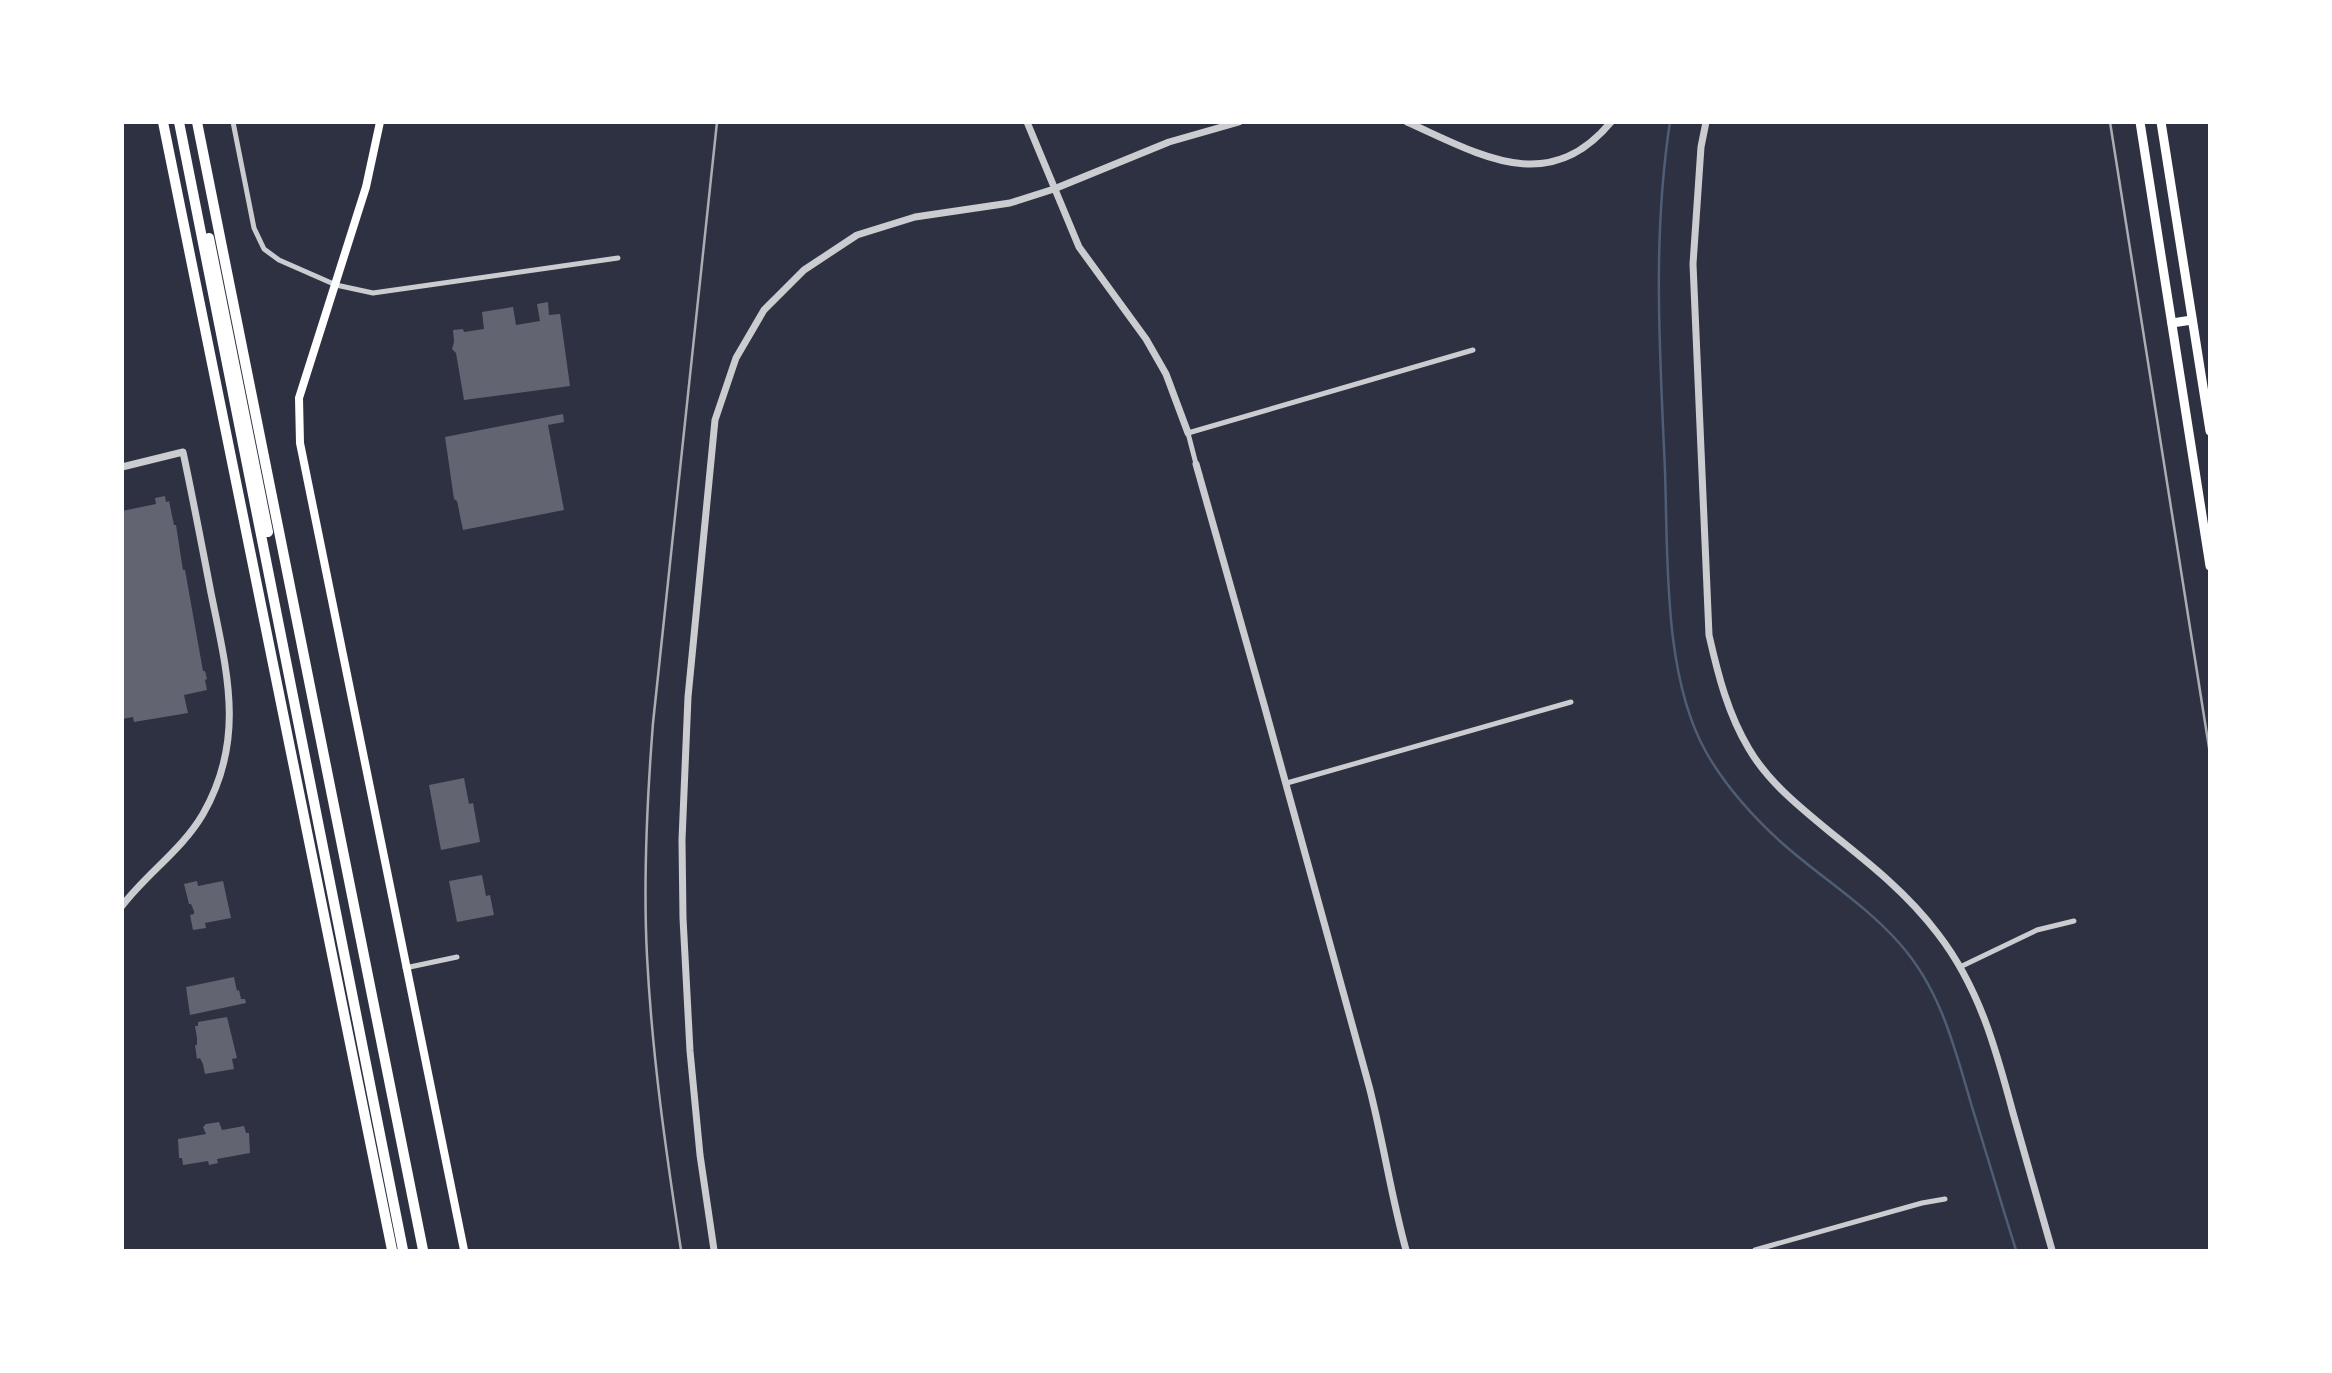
<svg xmlns="http://www.w3.org/2000/svg" width="2332" height="1373" font-family="Arial,sans-serif">
  <rect width="100%" height="100%" fill="#2d3142"/>
  <g fill="none" stroke-linecap="round" stroke-linejoin="round">
    <!-- stream -->
    <path stroke="#4f5d75" stroke-width="2.5" d="M1670,122C1652,238 1660,355 1665,471C1668,557 1663,676 1706,752C1726,787 1752,816 1782,843C1820,877 1865,904 1900,944C1941,990 1955,1049 1972,1107C1987,1155 2001,1203 2016,1250"/>
  </g>
  <!-- building -->
  <g fill="#626471">
    <path d="M548,302L549,315L560,314L570,386L464,400L456,353L452,349L454,342L453,330L463,329L464,332L484,329L482,312L513,307L516,325L540,321L537,304Z"/>
    <path d="M563,414L564,422L548,425L564,510L463,530L457,501L454,499L445,437Z"/>
    <path d="M165,496L166,502L169,501L174,525H176L182,564L183,570H185L203,671H205L207,679L205,680L207,690L184,695L188,713L134,722L133,717L122,719V511L156,504L155,498Z"/>
    <path d="M464,778L469,804L473,803L480,842L441,850L429,785Z"/>
    <path d="M482,875L486,896L490,895L494,915L457,922L449,881Z"/>
    <path d="M197,881L198,886L223,881L231,918L205,923L206,928L193,930L190,915L194,914V911L191,904H189L184,884Z"/>
    <path d="M234,977L237,991L239,990L241,999H245L246,1003L190,1015L186,987Z"/>
    <path d="M227,1017L237,1058L232,1059L234,1069L205,1074L203,1064L200,1058L197,1059L195,1045H197V1038L195,1026H198V1022Z"/>
    <path d="M219,1122L222,1130L244,1126L246,1133H249L250,1153L217,1159L218,1163L209,1165L208,1161L183,1165L182,1158H179L178,1139L206,1134L203,1127L206,1124Z"/>
  </g>
  <g fill="none" stroke-linecap="round" stroke-linejoin="round">
    <!-- minor -->
    <g stroke="#caccd0" stroke-width="5">
      <path d="M233,122L254,228L264,249L279,260L336,285L373,293L618,258"/>
      <path d="M1196,464L1188,433L1473,350"/>
      <path d="M1287,783L1571,702"/>
      <path d="M1960,967L2037,930L2074,921"/>
      <path d="M405,968L457,957"/>
      <path d="M1755,1250L1922,1203L1945,1199"/>
    </g>
    <!-- tertiary -->
    <g stroke="#caccd0" stroke-width="7">
      <path d="M1027,122L1079,247L1146,339L1166,374L1188,433"/>
      <path d="M1407,122C1479,154 1548,198 1611,122"/>
      <path d="M1706,122L1701,147L1693,264L1709,635C1718,675 1728,714 1749,749C1769,783 1801,808 1830,832C1869,863 1908,894 1938,934C1979,987 1996,1049 2013,1113C2026,1159 2039,1205 2052,1250"/>
      <path d="M1196,464C1255,671 1313,878 1369,1086C1383,1140 1391,1196 1406,1250"/>
      <path d="M122,467L183,452C193,499 202,546 211,593C227,672 246,739 203,814C182,850 147,873 122,906"/>
      <path d="M714,1250L700,1155L690,1051L683,918L682,840L688,697L715,420L736,358L764,310L804,270L857,235L915,217L1010,203L1054,189L1169,142L1239,122"/>
    </g>
    <!-- secondary -->
    <path stroke="#fff" stroke-width="8" d="M380,122L366,187L299,398L300,443L464,1250"/>
    <!-- primary -->
    <g stroke="#fff" stroke-width="9">
      <path d="M2140,122L2210,566"/>
      <path d="M2161,122L2210,431"/>
      <path d="M2172,323L2192,320"/>
    </g>
    <!-- motorway -->
    <g stroke="#fff" stroke-width="10">
      <path d="M163,122L392,1250"/>
      <path d="M179,122L403,1250"/>
      <path d="M197,122L423,1250"/>
      <path d="M209,238L268,532"/>
    </g>
    <!-- rail -->
    <g stroke="#abadb3" stroke-width="2.5">
      <path d="M2110,122L2210,754"/>
      <path d="M681,1250C666,1152 652,1055 647,956C643,878 647,800 653,723L717,122"/>
    </g>
  </g>
  <!-- border -->
  <rect width="2332" height="1373" fill="none" stroke="#ffffff" stroke-width="248"/>
</svg>
